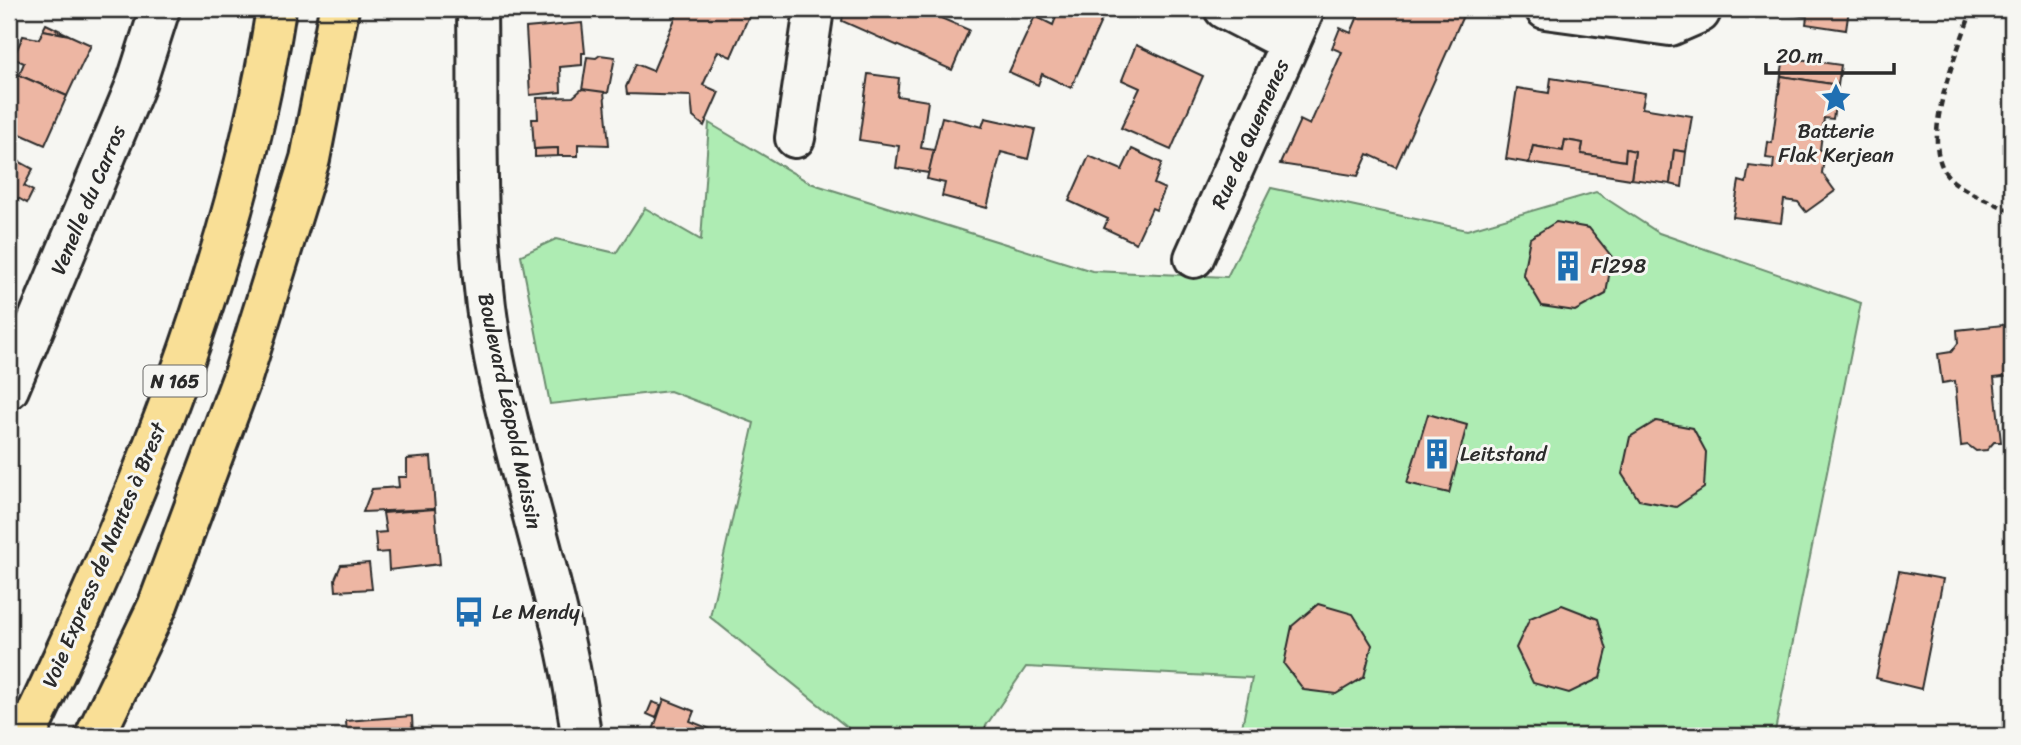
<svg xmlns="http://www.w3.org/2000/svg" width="2021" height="745" font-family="Sriracha,sans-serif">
  <rect width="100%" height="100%" fill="#f6f6f2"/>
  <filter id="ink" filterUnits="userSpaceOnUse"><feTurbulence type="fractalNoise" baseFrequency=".0143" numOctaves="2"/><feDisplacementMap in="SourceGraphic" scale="14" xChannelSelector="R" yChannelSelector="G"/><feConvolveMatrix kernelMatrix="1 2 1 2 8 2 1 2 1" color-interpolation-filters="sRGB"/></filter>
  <g filter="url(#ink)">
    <!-- built -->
    <path fill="#f3e3da" d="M37,9H108L105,18Z"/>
    <!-- green -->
    <path fill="#aeecb3" stroke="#6c8c6f" stroke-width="2" d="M709,123L810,183L1092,271L1227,277L1271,188L1467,230L1596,192L1659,233L1861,303L1774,736H1240L1252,678L1026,667L979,736H858L710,617L754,423L670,391L550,404L521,255L556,239L616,253L645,208L701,240Z"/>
    <!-- building -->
    <g fill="#edb6a3" stroke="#2b2b2b" stroke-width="2">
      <path d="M679,9H752L731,57L718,51L703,85L719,92L704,126L693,117L691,96L627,94L626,87L636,64L653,71Z"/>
      <path d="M844,9H920L969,30L952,70L842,21Z"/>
      <path d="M1059,9H1081L1102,19L1071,88L1042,74L1038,85L1009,72L1035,16L1053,25Z"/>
      <path d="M1361,9H1466L1396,167L1368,154L1358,176L1280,164L1300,120L1310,125L1342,52L1332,48L1340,28L1351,33Z"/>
      <path d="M1780,9H1849L1846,30L1806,24L1807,17L1779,12Z"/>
      <path d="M582,23L585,53H582V65L560,67L561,92L530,95L526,28Z"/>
      <path d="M46,24L69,35L43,30Z"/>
      <path d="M43,30L69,35L91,45L67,96L19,75L24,63L13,58L23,36L39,39Z"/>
      <path d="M1136,45L1203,76L1171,150L1121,128L1140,88L1122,80Z"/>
      <path d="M600,55L615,57L608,93L582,90L587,57L596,58Z"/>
      <path d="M1784,57L1841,65L1838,85L1781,76Z"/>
      <path d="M868,74L899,78L897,96L928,101L921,148L934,150L929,173L896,168L899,146L859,140Z"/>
      <path d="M19,75L67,96L45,145L9,129V93Z"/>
      <path d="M1781,76L1838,85L1833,119L1824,118L1820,150L1825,151L1822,173L1835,191L1806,212L1798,202L1784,200L1781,223L1733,217L1739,181L1746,183L1749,166L1773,169L1774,159L1766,158L1768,142L1772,143Z"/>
      <path d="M1551,78L1645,93L1642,108L1692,116L1686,152L1674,150L1670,184L1631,179L1635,151L1626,149L1625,161L1581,154L1583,143L1565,140L1563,151L1533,146L1529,163L1506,159L1517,88L1549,93Z"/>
      <path d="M582,89L604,92L609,145L578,144V156H558V148L534,149L532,119H538L537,98L573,97Z"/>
      <path d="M942,117L982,127L985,118L1035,129L1028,159L1001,152L987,208L942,196L945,183L927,179Z"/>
      <path d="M1565,140L1583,143L1581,154L1625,161L1626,149L1635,151L1631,179L1529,163L1533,146L1563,151Z"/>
      <path d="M558,148V156L535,157V149Z"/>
      <path d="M1132,149L1162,163L1154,184L1165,189L1156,210L1152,208L1136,243L1104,228L1108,219L1069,201L1089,156L1122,170Z"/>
      <path d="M1674,150L1686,152L1682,187L1670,184Z"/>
      <path d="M9,156L33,169L24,186L33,191L27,203L18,198L9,215Z"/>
      <path d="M1556,222L1589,228L1612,257L1606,294L1575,311L1542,306L1523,274L1530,238Z"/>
      <path d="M2012,324V376L1994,378L2001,442H1994L1987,450L1976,451L1968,445L1961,446L1955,381L1942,383L1938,354L1951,352L1958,343L1957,330Z"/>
      <path d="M1428,414L1467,425L1449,493L1407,483Z"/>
      <path d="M1656,421L1693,428L1706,452L1704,488L1676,507L1639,500L1622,474L1630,437Z"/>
      <path d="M431,457L435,509L363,512L372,489L399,487L398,477H407V459Z"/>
      <path d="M435,509L440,564L389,570L388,552L377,553L375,533L386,532L383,513Z"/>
      <path d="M369,563L372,589L336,591L335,579L341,565Z"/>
      <path d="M1899,571L1943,579L1921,689L1876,678Z"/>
      <path d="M1318,604L1353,614L1372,645L1364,677L1336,694L1304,690L1284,664L1292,626Z"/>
      <path d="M1562,605L1598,619L1607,650L1600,678L1569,693L1533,683L1516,648L1530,618Z"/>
      <path d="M664,699L694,711L690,721L727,736H651Z"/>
      <path d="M652,702L661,705L656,718L647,714Z"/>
      <path d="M412,716L413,736H347L346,721Z"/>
    </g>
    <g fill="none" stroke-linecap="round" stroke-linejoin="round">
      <!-- minor casing -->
      <g stroke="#2b2b2b" stroke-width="44">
        <g id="minor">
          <path d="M477,9C479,125 472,244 494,358C519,483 566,612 581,736"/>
          <path d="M1224,9L1290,43"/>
          <path d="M1545,9L1670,26L1700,13L1702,9"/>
          <path d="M795,138L814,9"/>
          <path d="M1194,258L1305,9"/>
          <path d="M9,389L136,84L160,9"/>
        </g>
      </g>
      <!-- trunk casing -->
      <g stroke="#2b2b2b" stroke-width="44">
        <g id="trunk">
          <path d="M26,736C135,506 237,262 276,9"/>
          <path d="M95,736L157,607L242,378L310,159L339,9"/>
        </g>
      </g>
      <!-- path -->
      <path stroke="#2b2b2b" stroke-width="4.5" stroke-dasharray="7 5" stroke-linecap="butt" d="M1972,9C1959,50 1912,149 1954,182C1971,195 1994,202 2012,212"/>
      <!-- minor -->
      <use href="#minor" stroke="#f6f6f2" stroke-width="38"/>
      <!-- trunk -->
      <use href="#trunk" stroke="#f9df96" stroke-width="38"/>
    </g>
  </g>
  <!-- icons -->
  <defs>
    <g id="sight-bare" transform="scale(2.415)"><path d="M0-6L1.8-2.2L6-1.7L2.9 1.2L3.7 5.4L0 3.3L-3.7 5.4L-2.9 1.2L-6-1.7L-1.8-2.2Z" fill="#1f6fb2" stroke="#f6f6f2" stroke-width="2.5" paint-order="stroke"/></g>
    <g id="building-bare" transform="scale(2.415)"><path d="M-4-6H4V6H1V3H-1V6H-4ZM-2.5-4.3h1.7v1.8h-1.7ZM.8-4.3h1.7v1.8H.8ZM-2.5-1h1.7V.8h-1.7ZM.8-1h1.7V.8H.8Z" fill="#1f6fb2" stroke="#f6f6f2" stroke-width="2.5" paint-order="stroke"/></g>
    <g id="bus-bare" transform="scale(2.415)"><path d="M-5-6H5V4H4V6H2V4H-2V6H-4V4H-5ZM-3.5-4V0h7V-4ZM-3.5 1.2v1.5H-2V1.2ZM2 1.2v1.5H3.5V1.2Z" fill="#1f6fb2" stroke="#f6f6f2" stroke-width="2.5" paint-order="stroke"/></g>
  </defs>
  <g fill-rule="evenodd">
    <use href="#sight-bare" x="1836" y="98"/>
    <use href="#building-bare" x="1568" y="266"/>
    <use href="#building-bare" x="1437" y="454"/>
    <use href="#bus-bare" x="469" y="612"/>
  </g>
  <g text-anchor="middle" stroke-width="6" stroke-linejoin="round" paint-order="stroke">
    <!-- shield labels -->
    <rect fill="#f6f6f2" stroke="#686867" stroke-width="2" x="143.5" y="365.5" width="63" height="31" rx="5"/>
    <g font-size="19" font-weight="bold" fill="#2b2b2b">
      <text x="175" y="388">N 165</text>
    </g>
    <!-- poi labels -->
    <g font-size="21" fill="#2b2b2b" stroke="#f6f6f2" text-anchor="start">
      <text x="1836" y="138" text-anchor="middle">Batterie<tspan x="1836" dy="24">Flak Kerjean</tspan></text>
      <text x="1591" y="273">Fl298</text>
      <text x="1460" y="461">Leitstand</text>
      <text x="492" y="619">Le Mendy</text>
    </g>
    <!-- street labels -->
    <g font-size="21" fill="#2b2b2b" stroke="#f6f6f2">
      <text transform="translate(1250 134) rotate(-66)" y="7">Rue de Quemenes</text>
      <text transform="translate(88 200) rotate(-67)" y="7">Venelle du Carros</text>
      <text transform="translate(510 411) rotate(78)" y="7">Boulevard Léopold Maissin</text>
      <text transform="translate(104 555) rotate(-67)" y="7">Voie Express de Nantes à Brest</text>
    </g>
  </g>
  <!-- margin -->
  <rect width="2021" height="745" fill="none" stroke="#f6f6f2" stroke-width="35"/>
  <rect x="18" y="18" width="1986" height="710" fill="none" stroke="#2b2b2b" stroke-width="2.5" filter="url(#ink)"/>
  <!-- scale -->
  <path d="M1766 63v10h128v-10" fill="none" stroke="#2b2b2b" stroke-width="3.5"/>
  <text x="1776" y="63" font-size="21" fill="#2b2b2b" stroke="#f6f6f2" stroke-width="5" paint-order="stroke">20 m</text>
</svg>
